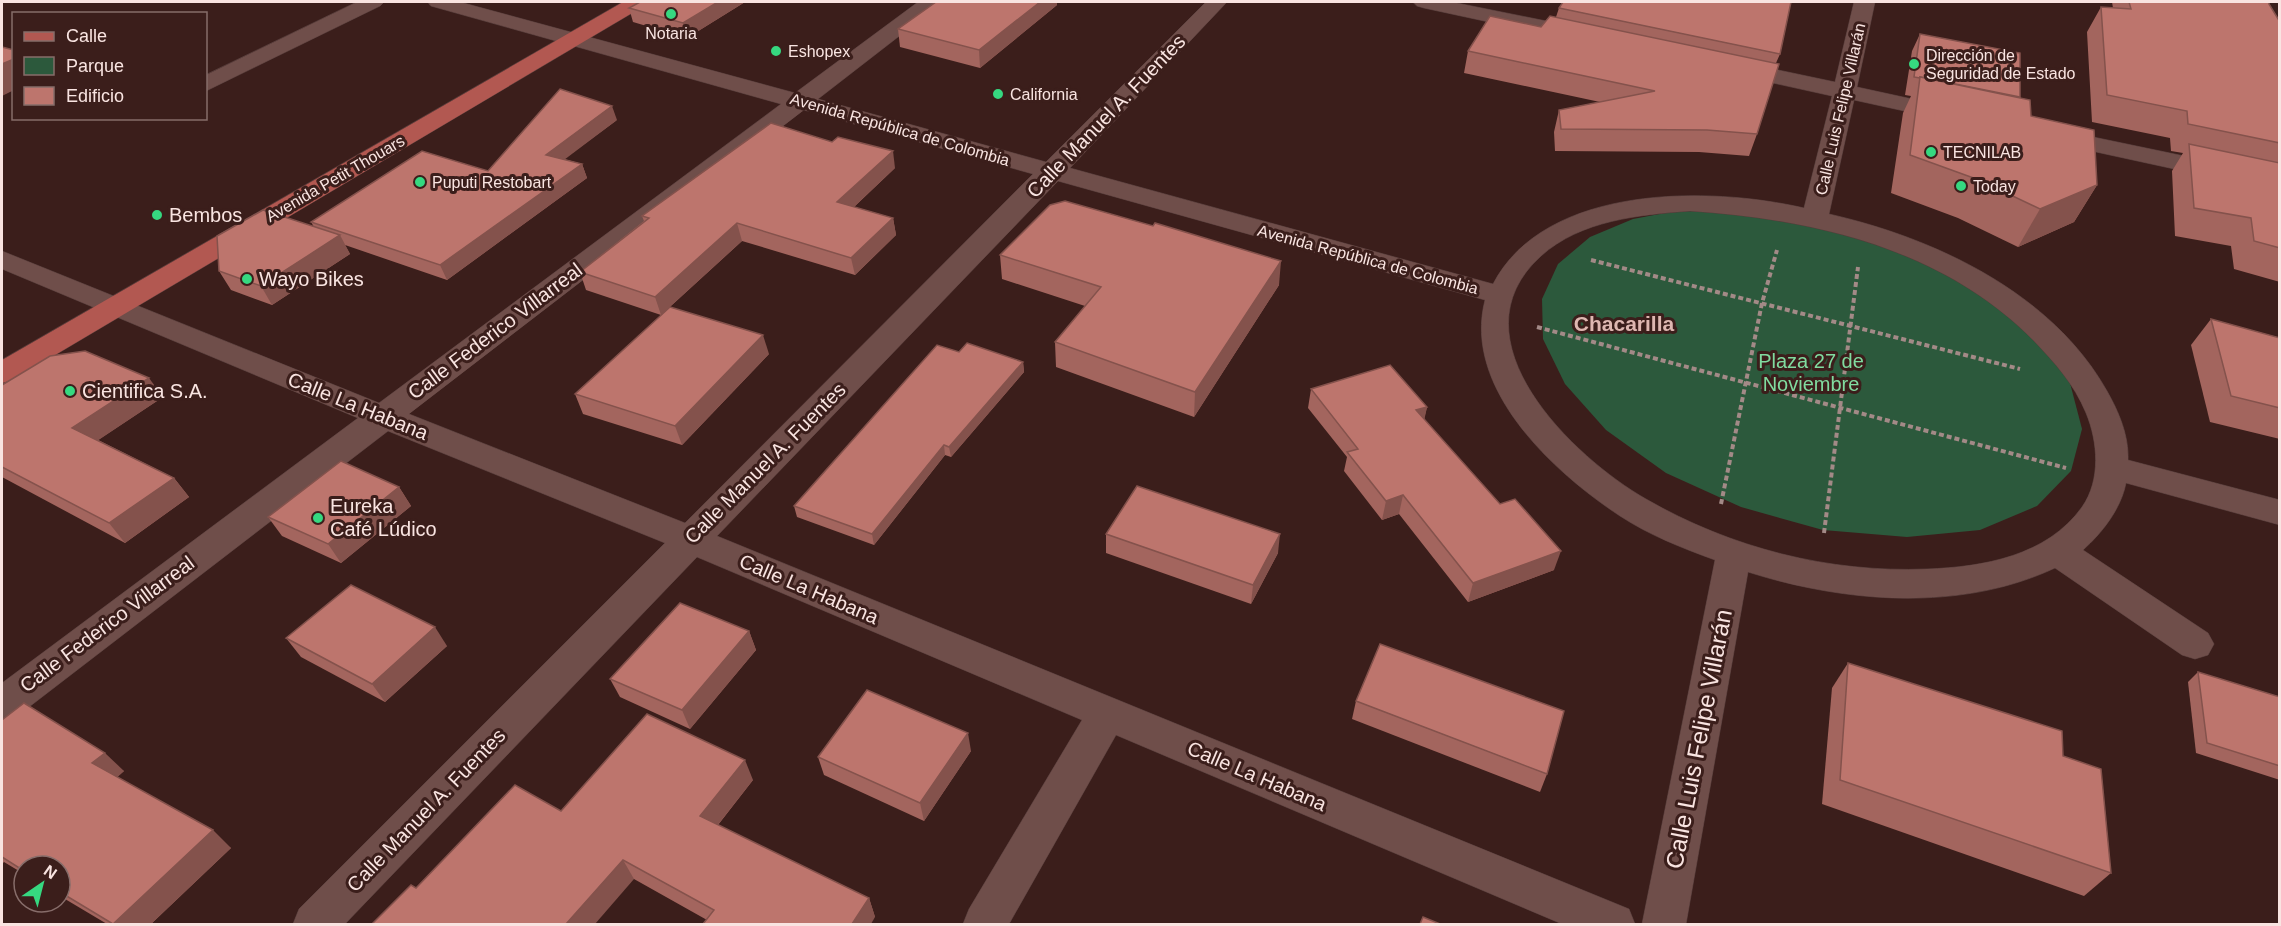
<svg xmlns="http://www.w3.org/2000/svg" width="2281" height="926" font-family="Helvetica,sans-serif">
  <rect width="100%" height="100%" fill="#3b1e1b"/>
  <!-- green -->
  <path fill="#2c593c" d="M1686,209L1810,218L1938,263L2039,339L2070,383L2082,429L2071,471L2037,506L1980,530L1907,537L1823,530L1741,507L1666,473L1606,430L1565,384L1543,339L1542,299L1558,264L1590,237L1633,219Z"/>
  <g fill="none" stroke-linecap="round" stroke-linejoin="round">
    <!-- minor casing -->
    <g stroke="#553c3a" stroke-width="1">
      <g id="minor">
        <path d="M357,2H384L380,6L206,91V75Z"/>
        <path d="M428,2H460L795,93L918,2H941L938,6L818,99L1046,162L1206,2H1227L1070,168L1493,284C1545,184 1709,186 1804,208L1832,96L1723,72L1720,67L1723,62L1731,60L1835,82L1854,2H1875L1857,87L1958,109L1962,114L1958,119L1950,121L1854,100L1829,214C1935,238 2052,293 2107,391C2119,412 2129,436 2128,460L2280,500V525L2126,483C2121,509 2102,533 2083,550L2208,633L2214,644L2208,655L2195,659L2182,655L2055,568C1961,612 1846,603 1748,572L1686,924H1642L1715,560C1682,548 1649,535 1620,516C1553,472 1462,388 1485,300L1058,181L717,536L1629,909L1635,924H1562L1116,735L1009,924H963L969,909L1082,720L697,557L345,924H293L299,909L665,543L388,431L16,717L2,721V683L358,418L2,269V251L379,403L781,104L431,6ZM804,110L1033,174L685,523L409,414ZM1690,211C1814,219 1944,249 2034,341C2055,363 2074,384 2086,413C2098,442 2101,480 2082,507C2047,556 1983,567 1927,569C1829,573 1731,548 1646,499C1574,458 1449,339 1541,256C1581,220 1639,215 1690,211Z"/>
        <path d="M1413,2H1452L1586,29L1594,31L1597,36L1594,41L1586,43L1424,8L1417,6Z"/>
        <path d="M2050,128L2280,176V192L2041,140L2038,135L2041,130Z"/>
      </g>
    </g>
    <!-- major casing -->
    <g stroke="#553c3a" stroke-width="1">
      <path id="major" d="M623,2H648L644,6L13,380L2,383V360Z"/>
    </g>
    <!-- path -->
    <g stroke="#a38a87" stroke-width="4" stroke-dasharray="5 3" stroke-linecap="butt">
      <path d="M1591,260L2020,369"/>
      <path d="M1537,327L2066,468"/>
      <path d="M1721,504L1762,303L1777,250"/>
      <path d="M1824,533L1858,267"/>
    </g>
    <!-- minor -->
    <use href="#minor" fill="#6f4e4a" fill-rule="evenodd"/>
    <!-- major -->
    <use href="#major" fill="#b25851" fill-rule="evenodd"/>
  </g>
  <!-- wall -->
  <g fill="#a3655e">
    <path d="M640,2H745L687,38L633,22L629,8Z"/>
    <path d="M2112,2H2269V4L2280,22V282L2234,269L2231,246L2175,236L2172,171L2183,153L2171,151L2170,138L2092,122L2087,32L2101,7L2113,8Z"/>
    <path d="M1057,5L980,68L900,47L898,29Z"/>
    <path d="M1559,8L1780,54L1776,63L1757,134L1749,156L1699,152L1555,151L1554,132L1559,110L1600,102L1464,73L1468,51L1541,27L1556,17Z"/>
    <path d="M1920,34L2020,97L2031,116L2097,185L2074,222L2018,247L1958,218L1891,193L1903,113L1911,96L1905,95L1912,51Z"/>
    <path d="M617,120L564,159L582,164L587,178L447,280L345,245L350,254L272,305L231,290L219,271L314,227L311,222L488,171Z"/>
    <path d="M895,168L854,207L893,218L896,235L855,275L742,241L661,315L586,290L580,272L644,221L642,216Z"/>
    <path d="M1000,255L1279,285L1194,417L1056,367L1055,342L1085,306L1002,279Z"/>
    <path d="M2211,319L2280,338V439L2210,422L2191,345Z"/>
    <path d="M959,352L1023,362L1024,372L951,457L945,455L874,545L797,517L794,506Z"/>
    <path d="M769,354L682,445L583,414L575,394Z"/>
    <path d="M2,385L163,397L98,440L174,478L189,497L125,543L2,477Z"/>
    <path d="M1311,389L1427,407L1424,419L1554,570L1468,602L1399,514L1382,520L1344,471L1347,457L1308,408Z"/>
    <path d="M399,487L411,506L341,563L282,536L268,517Z"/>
    <path d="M1106,534L1278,553L1251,604L1106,553Z"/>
    <path d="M749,631L756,650L690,729L620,697L610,679Z"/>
    <path d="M286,638L447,646L385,702L301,657Z"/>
    <path d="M1848,663L2063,756L2111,873L2084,896L1822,804L1832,688Z"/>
    <path d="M2198,672L2280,697V780L2196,753L2188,682Z"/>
    <path d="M1356,701L1547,774L1540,792L1352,719Z"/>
    <path d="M2,720L124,771L117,777L231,848L151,924H107L60,896V866H24V874L4,862L2,864Z"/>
    <path d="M971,751L924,821L824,775L818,757Z"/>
    <path d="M753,780L718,825L869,898L875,917L707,920L634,879L416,888L561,811Z"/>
  </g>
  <!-- shaded-wall -->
  <g fill="#84524c">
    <path d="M718,2H745L687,38L683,23Z"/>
    <path d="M1040,2H1057V5L980,68L979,50Z"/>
    <path d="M14,59V90L2,96V64Z"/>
    <path d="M612,106L617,120L552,169L546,155Z"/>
    <path d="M893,151L895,168L841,219L837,202Z"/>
    <path d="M582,164L587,178L447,280L440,265Z"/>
    <path d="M2097,185L2074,222L2018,247L2040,209Z"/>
    <path d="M893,218L896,235L855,275L851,258Z"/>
    <path d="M737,223L742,241L661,315L655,297Z"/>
    <path d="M340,235L350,254L272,305L261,286Z"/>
    <path d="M1281,261L1279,285L1194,417L1195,392Z"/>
    <path d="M763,335L769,354L682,445L675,426Z"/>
    <path d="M1023,362L1024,372L951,457L949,447Z"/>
    <path d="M149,378L163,397L88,447L72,428Z"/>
    <path d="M1427,407L1423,426L1416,410Z"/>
    <path d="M944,445L945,455L874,545L872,534Z"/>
    <path d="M174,478L189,497L125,543L109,523Z"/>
    <path d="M399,487L411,506L341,563L328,544Z"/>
    <path d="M1403,495L1399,514L1382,520L1386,501Z"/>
    <path d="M1280,534L1278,553L1251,604L1253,585Z"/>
    <path d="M1561,551L1554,570L1468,602L1473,583Z"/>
    <path d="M435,627L447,646L385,702L372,684Z"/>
    <path d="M749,631L756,650L690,729L682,710Z"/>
    <path d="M968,733L971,751L924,821L920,803Z"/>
    <path d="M105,753L124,771L112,782L92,763Z"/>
    <path d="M745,760L753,780L709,836L700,816Z"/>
    <path d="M213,830L231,848L151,924H113Z"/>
    <path d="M623,860L634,879L595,924H566Z"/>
    <path d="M869,898L875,917L871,924H852Z"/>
  </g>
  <!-- building -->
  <g fill="#bd756d" stroke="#84524c" stroke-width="1.5">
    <path d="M640,2H718L683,23L629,8Z"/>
    <path d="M936,2H1040L979,50L898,29Z"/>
    <path d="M1563,2H1791L1780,54L1559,8Z"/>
    <path d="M2129,2H2269V4L2280,22V143L2188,124L2187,111L2107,95L2101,7L2131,9Z"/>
    <path d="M1490,16L1541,27L1550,16L1779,64L1757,134L1707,130L1561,129L1559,110L1655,91L1468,51Z"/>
    <path d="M1920,34L2020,53V97L1920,77V78L1914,77Z"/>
    <path d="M2,47L14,50V59L2,64Z"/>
    <path d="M1920,77L2030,100L2031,116L2094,130L2097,185L2040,209L1979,180L1910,155Z"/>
    <path d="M560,89L612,106L546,155L582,164L440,265L311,222L422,151L488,171Z"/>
    <path d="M771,123L832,142L838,137L893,151L837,202L893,218L851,258L737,223L655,297L580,272L649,218L642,216Z"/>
    <path d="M2189,144L2280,163V248L2254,241L2251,218L2194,208Z"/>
    <path d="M1065,201L1153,226L1155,223L1281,261L1195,392L1055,342L1101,287L1000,255L1050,205Z"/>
    <path d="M263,210L340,235L261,286L219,271L217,236Z"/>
    <path d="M670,307L763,335L675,426L575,394Z"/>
    <path d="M2211,319L2280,338V408L2231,396Z"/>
    <path d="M967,343L1023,362L949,447L944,445L872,534L794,506L937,345L959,352Z"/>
    <path d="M85,351L149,378L72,428L174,478L109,523L2,467V385L50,356Z"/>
    <path d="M1390,365L1427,407L1416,410L1500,504L1515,499L1561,551L1473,583L1403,495L1386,501L1347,452L1358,449L1311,389Z"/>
    <path d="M341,461L399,487L328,544L268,517Z"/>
    <path d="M1137,486L1280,534L1253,585L1106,534Z"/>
    <path d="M351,585L435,627L372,684L286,638Z"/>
    <path d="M680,603L749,631L682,710L610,679Z"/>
    <path d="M1380,644L1564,711L1547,774L1356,701Z"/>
    <path d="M1848,663L2062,731L2063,756L2101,769L2111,873L1840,780Z"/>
    <path d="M2198,672L2280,697V766L2207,743Z"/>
    <path d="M867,690L968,733L920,803L818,757Z"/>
    <path d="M24,703L105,753L92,763L213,830L113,924L60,892V866H24V871L2,857V720Z"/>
    <path d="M647,714L745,760L700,816L869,898L852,924H703L714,910L623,860L566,924H372L411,885L416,888L515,785L561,811Z"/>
    <path d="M1423,917L1440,924H1420Z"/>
  </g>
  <!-- markers -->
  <g fill="#36d880" stroke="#3b1e1b" stroke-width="2">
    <circle cx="671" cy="14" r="6"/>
    <circle cx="776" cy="51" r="6"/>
    <circle cx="1914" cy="64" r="6"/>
    <circle cx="998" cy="94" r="6"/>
    <circle cx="1931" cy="152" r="6"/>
    <circle cx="420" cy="182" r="6"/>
    <circle cx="1961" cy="186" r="6"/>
    <circle cx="157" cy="215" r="6"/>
    <circle cx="247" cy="279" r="6"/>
    <circle cx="70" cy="391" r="6"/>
    <circle cx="318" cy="518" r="6"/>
  </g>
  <g text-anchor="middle" stroke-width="6" stroke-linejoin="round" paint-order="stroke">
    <!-- far-poi labels -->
    <g font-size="16" fill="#f9e4e1" stroke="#3b1e1b" text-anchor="start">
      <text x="671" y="39" text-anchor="middle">Notaria</text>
      <text x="788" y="57">Eshopex</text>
      <text x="1926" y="61">Dirección de<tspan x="1926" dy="18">Seguridad de Estado</tspan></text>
      <text x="1010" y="100">California</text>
      <text x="1943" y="158">TECNILAB</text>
      <text x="432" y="188">Puputi Restobart</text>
      <text x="1973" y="192">Today</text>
    </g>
    <!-- far-street labels -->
    <g font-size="16" fill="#f9e4e1" stroke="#3b1e1b">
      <text transform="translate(1840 109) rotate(-77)" y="6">Calle Luis Felipe Villarán</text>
      <text transform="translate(900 129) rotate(16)" y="6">Avenida República de Colombia</text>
      <text transform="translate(335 178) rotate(-30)" y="6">Avenida Petit Thouars</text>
      <text transform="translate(1368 259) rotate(15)" y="6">Avenida República de Colombia</text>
    </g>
    <!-- street labels -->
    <g font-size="20" fill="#f9e4e1" stroke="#3b1e1b">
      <text transform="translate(1106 116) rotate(-46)" y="7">Calle Manuel A. Fuentes</text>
      <text transform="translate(495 331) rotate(-37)" y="7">Calle Federico Villarreal</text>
      <text transform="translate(358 406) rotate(22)" y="7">Calle La Habana</text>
      <text transform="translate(765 463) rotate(-45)" y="7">Calle Manuel A. Fuentes</text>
      <text transform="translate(809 589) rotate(23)" y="7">Calle La Habana</text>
      <text transform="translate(107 624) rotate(-37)" y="7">Calle Federico Villarreal</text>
      <text transform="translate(1257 776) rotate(23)" y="7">Calle La Habana</text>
      <text transform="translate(426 810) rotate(-46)" y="7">Calle Manuel A. Fuentes</text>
    </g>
    <!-- poi labels -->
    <g font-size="20" fill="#f9e4e1" stroke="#3b1e1b" text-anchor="start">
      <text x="169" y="222">Bembos</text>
      <text x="259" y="286">Wayo Bikes</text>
      <text x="82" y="398">Cientifica S.A.</text>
      <text x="330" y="513">Eureka<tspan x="330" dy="23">Café Lúdico</tspan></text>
    </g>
    <!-- park labels -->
    <g font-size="20" fill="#80db9f" stroke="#3b1e1b">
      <text x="1811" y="368">Plaza 27 de<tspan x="1811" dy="23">Noviembre</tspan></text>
    </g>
    <!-- neighbourhood labels -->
    <g font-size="21" font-weight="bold" fill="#deb7b1" stroke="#3b1e1b">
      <text x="1624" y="331">Chacarilla</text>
    </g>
    <!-- near-street labels -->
    <g font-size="24" fill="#f9e4e1" stroke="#3b1e1b">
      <text transform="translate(1699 739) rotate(-79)" y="8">Calle Luis Felipe Villarán</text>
    </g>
  </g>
  <!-- border -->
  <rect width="2281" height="926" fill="none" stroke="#f9e4e1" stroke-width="6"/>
  <!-- legend -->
  <rect x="12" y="12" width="195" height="108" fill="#3b1e1b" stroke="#876d6a" stroke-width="1.5"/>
  <rect x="24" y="32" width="30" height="9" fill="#b25851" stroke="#876d6a" stroke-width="1.5"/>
  <text x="66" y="42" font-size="18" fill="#f9e4e1">Calle</text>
  <rect x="24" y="57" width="30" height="18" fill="#2c593c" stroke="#876d6a" stroke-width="1.5"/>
  <text x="66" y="72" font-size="18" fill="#f9e4e1">Parque</text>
  <rect x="24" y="87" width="30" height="18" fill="#bd756d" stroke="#876d6a" stroke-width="1.5"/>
  <text x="66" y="102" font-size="18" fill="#f9e4e1">Edificio</text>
  <!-- north arrow -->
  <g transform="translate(42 884) rotate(35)"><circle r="28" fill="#3b1e1b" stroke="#876d6a" stroke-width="1.5"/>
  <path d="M0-4.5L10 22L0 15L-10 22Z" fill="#36d880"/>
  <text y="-9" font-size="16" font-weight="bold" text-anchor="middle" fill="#f9e4e1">N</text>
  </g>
</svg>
